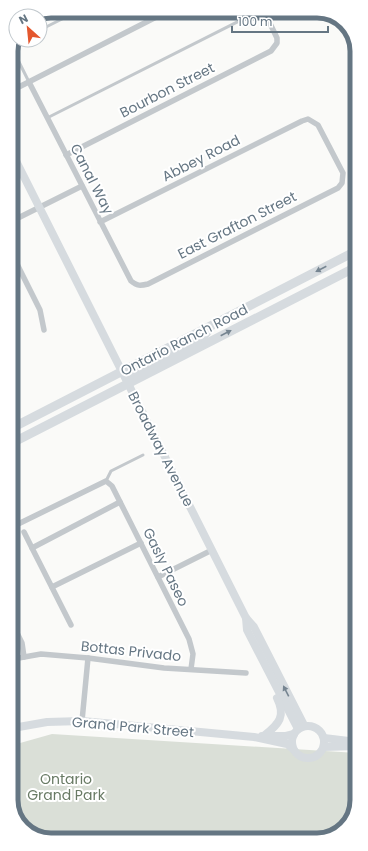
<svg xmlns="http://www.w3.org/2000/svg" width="368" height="851" font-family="Poppins,sans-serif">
  <rect width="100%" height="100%" fill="#fafaf8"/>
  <!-- green -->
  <path fill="#dadfd7" d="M52,734L357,753V800L349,824L330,838L48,840L27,832L13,813V745Z"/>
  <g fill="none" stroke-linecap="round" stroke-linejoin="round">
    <!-- lane -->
    <g stroke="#c3c8cc" stroke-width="3">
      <path d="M40,30L78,11"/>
      <path d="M13,44L21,40"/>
      <path d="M12,48L29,82"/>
      <path d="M47,118L259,11"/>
      <path d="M106,481L111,471L143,455"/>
    </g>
    <!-- street -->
    <g stroke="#c3c8cc" stroke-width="5.5">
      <path d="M29,82L131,281C137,286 140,286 148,284L338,188L342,183L343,173L318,125L308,119L302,121L100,222"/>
      <path d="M11,91L168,11"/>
      <path d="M66,155L271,51L277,43V38L264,11"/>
      <path d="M12,221L82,186"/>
      <path d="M12,254L40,310L44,330"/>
      <path d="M12,527L106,481L112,486L189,639L193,654L191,669"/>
      <path d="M24,532L32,548"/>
      <path d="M158,577L212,550"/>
      <path d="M52,587L141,543"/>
      <path d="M13,625L22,643L24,657"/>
      <path d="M71,625L32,548L120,502"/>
      <path d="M13,659L41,654L88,658L164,668L246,673"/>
      <path d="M82,721L88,658"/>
    </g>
    <!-- secondary -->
    <g stroke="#d6dbdf" stroke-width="8">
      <path d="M11,151L246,618L254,627L304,725"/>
      <path d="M246,618L247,630L298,729"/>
      <circle cx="308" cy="742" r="16"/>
      <path d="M13,728L47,722L82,721L254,737L287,744L293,749"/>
      <path d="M265,735C279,724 286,716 277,698"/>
      <path d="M262,736H286L294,734"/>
      <path d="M324,738L357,742"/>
      <path d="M324,747L357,746"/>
    </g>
    <!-- primary -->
    <g stroke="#d6dbdf" stroke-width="9">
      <path d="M129,377L133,374L203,337L210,328"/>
      <path d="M12,428L356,251"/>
      <path d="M12,443L356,267"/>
    </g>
  </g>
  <!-- one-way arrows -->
  <defs><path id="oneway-solid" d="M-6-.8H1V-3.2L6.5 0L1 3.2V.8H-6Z"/></defs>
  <g fill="#768591">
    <use href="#oneway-solid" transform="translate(321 269) rotate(153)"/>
    <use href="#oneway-solid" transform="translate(226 333) rotate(-27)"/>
    <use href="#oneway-solid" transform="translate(286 691) rotate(-117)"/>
  </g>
  <g text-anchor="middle" stroke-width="4" stroke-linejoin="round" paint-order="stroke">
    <!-- street labels -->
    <g font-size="14" fill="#657683" stroke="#fff">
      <text transform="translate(167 90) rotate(-27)" y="5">Bourbon Street</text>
      <text transform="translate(201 158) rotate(-27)" y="5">Abbey Road</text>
      <text transform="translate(92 179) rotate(63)" y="5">Canal Way</text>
      <text transform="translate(237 225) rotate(-27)" y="5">East Grafton Street</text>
      <text transform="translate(184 340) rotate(-27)" y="5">Ontario Ranch Road</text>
      <text transform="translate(161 449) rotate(63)" y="5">Broadway Avenue</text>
      <text transform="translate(166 567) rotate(64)" y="5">Gasly Paseo</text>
      <text transform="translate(131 651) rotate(6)" y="5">Bottas Privado</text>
      <text transform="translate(133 727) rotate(5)" y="5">Grand Park Street</text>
    </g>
    <!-- park labels -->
    <g font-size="14" fill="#687a64" stroke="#fff">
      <text x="66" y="784">Ontario<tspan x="66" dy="16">Grand Park</tspan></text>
    </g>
  </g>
  <!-- crop -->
  <path d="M0 0H368V851H0ZM51 18H317A33 33 0 0 1 350 51V800A33 33 0 0 1 317 833H51A33 33 0 0 1 18 800V51A33 33 0 0 1 51 18Z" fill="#fff" fill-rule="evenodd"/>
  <path fill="none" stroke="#657683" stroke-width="5" d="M51 18H317A33 33 0 0 1 350 51V800A33 33 0 0 1 317 833H51A33 33 0 0 1 18 800V51A33 33 0 0 1 51 18Z"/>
  <!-- north arrow -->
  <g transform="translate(28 28) rotate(333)"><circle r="19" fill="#ffffff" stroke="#c1c8cd"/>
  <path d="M0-3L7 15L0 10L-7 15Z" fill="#e4572e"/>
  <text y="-6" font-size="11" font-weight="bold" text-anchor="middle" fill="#657683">N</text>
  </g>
  <!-- scale -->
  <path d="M232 26v6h96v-6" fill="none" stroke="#657683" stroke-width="2"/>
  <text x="238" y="26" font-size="12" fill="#657683" stroke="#ffffff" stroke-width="3" paint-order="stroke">100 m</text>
</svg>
